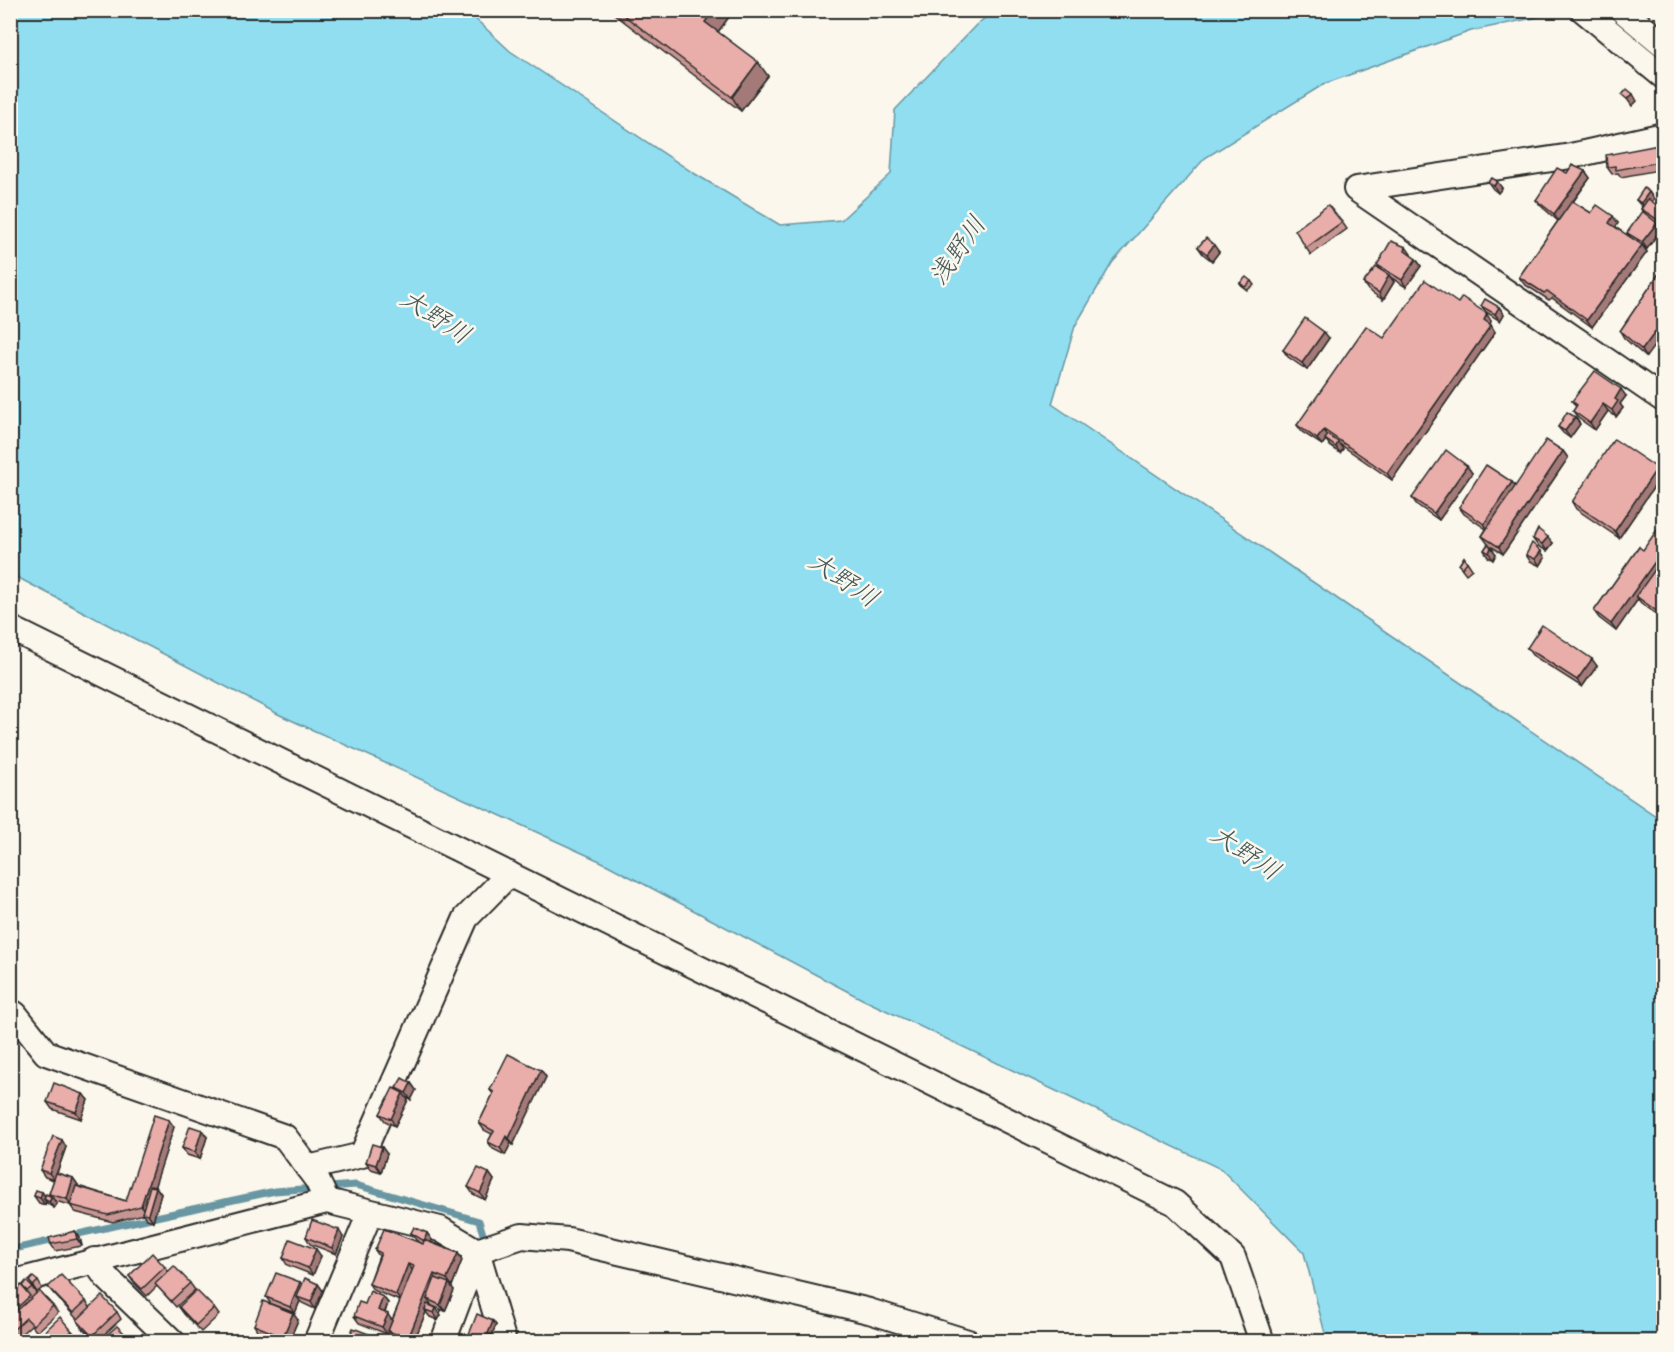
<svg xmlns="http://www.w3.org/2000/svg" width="1674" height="1352" font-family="Caveat,'Klee One',sans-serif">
  <rect width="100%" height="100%" fill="#fbf7ec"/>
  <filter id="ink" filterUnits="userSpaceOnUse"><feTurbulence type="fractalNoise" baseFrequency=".0167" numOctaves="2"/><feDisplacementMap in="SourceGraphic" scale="12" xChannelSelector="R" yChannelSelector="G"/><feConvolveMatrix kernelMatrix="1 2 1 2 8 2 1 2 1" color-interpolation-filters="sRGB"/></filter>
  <g filter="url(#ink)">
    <!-- water -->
    <path fill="#91def1" stroke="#6896a2" stroke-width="1.5" d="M10,11H467L510,51L692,172L780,225L841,220L891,174L895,110L976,25L994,11H1567L1471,31L1324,84L1205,158L1112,263L1075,326L1052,404L1663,821V1341H1327L1304,1253L1221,1169L862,999L602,862L280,715L11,574Z"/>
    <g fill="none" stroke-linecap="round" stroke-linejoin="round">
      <!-- stream -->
      <g stroke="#6896a2" stroke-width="7">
        <path d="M69,1236L275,1191L356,1185L479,1221L486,1244"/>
        <path d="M10,1250L58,1239"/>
      </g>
      <!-- minor casing -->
      <g stroke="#2b2b2b" stroke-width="28">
        <g id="minor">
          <path d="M1583,10L1664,77"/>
          <path d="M1622,10L1664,45"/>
          <path d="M1664,135L1571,156L1356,189L1664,400"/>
          <path d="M10,628L1175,1203L1233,1257L1262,1342"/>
          <path d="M10,1011L15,1014L46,1053L285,1137L317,1180L327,1201"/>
          <path d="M308,1168L362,1155L466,918L509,874"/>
          <path d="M94,1260L106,1277L173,1342"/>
          <path d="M10,1283L327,1201L440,1229L477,1251L504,1342"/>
          <path d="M316,1342L370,1213"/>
          <path d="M443,1342L477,1251L522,1236L568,1240L869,1311L968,1342"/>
        </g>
      </g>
      <!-- minor -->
      <use href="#minor" stroke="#fbf7ec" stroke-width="24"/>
    </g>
    <!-- wall -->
    <g fill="#c89692" stroke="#2b2b2b" stroke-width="1.5">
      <path d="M609,10H734L718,32L768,76L741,111Z"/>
      <path d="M1664,144V169L1621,177L1618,173L1612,174L1607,167Z"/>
      <path d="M1585,171L1590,178L1573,202L1591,213L1618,223L1615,227L1631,238L1627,233L1643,212L1641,209L1642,207L1636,200L1649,192L1654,199L1652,202L1662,227L1657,223L1661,229L1647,249L1643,246L1647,252L1592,327L1552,298L1549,300L1524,284L1519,277L1558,221L1541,206L1536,200L1567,173Z"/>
      <path d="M1488,182L1502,188L1498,193L1493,189Z"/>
      <path d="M1342,222L1347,229L1311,255L1306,248Z"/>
      <path d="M1198,247L1219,252L1212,261L1203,254Z"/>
      <path d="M1411,254L1410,255L1416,259L1421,266L1406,287L1390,277L1394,282L1383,300L1368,290L1363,283L1381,270L1377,265Z"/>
      <path d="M1664,266L1646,357L1624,338L1620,331Z"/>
      <path d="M1251,281L1254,285L1247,290L1243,287L1240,283Z"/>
      <path d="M1458,303L1491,321L1490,324L1495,332L1392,480L1341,445L1343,449L1340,453L1330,446L1326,440L1322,445L1302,432L1297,425L1384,338Z"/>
      <path d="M1481,306L1499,307L1504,314L1500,321L1486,312Z"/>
      <path d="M1329,338L1307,370L1288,357L1283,350Z"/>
      <path d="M1626,396L1620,404L1623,408L1616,417L1608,411L1595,430L1578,418L1573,411L1576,407L1572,401Z"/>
      <path d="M1575,417L1580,424L1570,438L1563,433L1558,427Z"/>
      <path d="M1563,451L1568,458L1503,554L1489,545L1496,554L1493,560L1488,557L1484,550L1488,544L1482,536L1486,529L1464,514L1459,507L1512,482L1515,487Z"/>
      <path d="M1467,466L1472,473L1439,520L1417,505L1412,498Z"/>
      <path d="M1657,468L1662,475L1619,538L1576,509L1572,502Z"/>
      <path d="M1533,539L1553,543L1547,551L1538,546Z"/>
      <path d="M1639,547L1663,619L1641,603L1638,599L1616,631L1599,618L1594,611Z"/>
      <path d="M1541,551L1545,558L1540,566L1530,561L1526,555Z"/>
      <path d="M1464,557L1472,569L1466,574L1459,565Z"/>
      <path d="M1527,648L1597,666L1582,687L1532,655Z"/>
      <path d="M541,1070L546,1077L513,1145L511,1143L505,1155L493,1149L488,1142L492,1134L484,1130L479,1123L493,1094L490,1090Z"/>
      <path d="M411,1083L416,1090L411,1100L406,1097L408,1100L395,1126L385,1121L380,1114L398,1090L396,1088Z"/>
      <path d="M83,1094L88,1100L81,1119L52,1109L47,1102Z"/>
      <path d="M174,1127L154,1187H156L161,1194L153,1221L147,1219L143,1214L113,1222L75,1212L70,1205L55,1201L57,1204L54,1208L49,1205L46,1202L45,1205L39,1203L34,1196L42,1192L45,1196L51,1197L49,1194L54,1180L45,1177L40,1170L62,1140L66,1147L57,1173L73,1178L78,1185V1186L126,1201Z"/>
      <path d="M207,1137L200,1159L187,1155L182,1148Z"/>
      <path d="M387,1154L381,1172L371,1169L366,1162Z"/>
      <path d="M489,1173L494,1180L485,1200L473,1194L468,1187Z"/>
      <path d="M75,1231L80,1238L82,1246L55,1251L51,1244Z"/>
      <path d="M411,1233H427L432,1240L431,1242L458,1253L462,1260L452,1286H450L454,1290L445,1311L432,1306L430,1303L429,1305L441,1315L438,1320L430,1317L426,1312L414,1341H403L393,1338L388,1331L387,1334L359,1323L354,1316L365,1304L383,1297L388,1303L385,1313L392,1320L400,1301L373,1290L369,1284L379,1256L375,1250L422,1244L416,1240Z"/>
      <path d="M306,1237H343L336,1254L310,1244Z"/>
      <path d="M321,1256L313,1275L287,1265L283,1258Z"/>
      <path d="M165,1267L168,1271L190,1283L195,1290L176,1307L157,1286L147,1296L134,1283L129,1276Z"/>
      <path d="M29,1281H38L42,1288L39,1291L53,1306L58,1313L37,1332L31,1325L18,1337L10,1329V1295L22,1287H32L36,1293L37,1292Z"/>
      <path d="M300,1282L302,1285L318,1284L323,1291L315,1309L302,1303L300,1301L295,1313L271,1304L266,1297Z"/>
      <path d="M48,1287L86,1301L90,1307L117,1312L121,1319L97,1341H96L81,1327L77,1320V1319L53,1293Z"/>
      <path d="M179,1307L214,1308L219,1315L201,1332L184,1314Z"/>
      <path d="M298,1320L289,1341H282L258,1332L254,1325Z"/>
      <path d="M493,1321L496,1325L489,1341H474L470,1340L468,1337Z"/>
      <path d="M72,1331L75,1334L67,1341H44L40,1336Z"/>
    </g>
    <!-- shaded-wall -->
    <g fill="#a37a77" stroke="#2b2b2b" stroke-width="1.5">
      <path d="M714,10H734L715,36L705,22Z"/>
      <path d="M758,62L768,76L741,111L732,97Z"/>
      <path d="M1633,94L1637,101L1632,106L1627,99Z"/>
      <path d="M1585,171L1590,178L1558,221L1554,214Z"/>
      <path d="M1497,181L1502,188L1498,193L1494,186Z"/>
      <path d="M1649,192L1654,199L1646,210L1641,203Z"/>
      <path d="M1664,212V225L1662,227L1658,220Z"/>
      <path d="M1613,216L1618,223L1614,230L1609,223Z"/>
      <path d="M1657,223L1661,229L1647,249L1642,242Z"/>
      <path d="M1214,245L1219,252L1212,261L1207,254Z"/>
      <path d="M1642,245L1647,252L1592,327L1587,320Z"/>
      <path d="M1406,247L1411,254L1409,258L1405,251Z"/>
      <path d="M1416,259L1421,266L1406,287L1402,280Z"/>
      <path d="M1389,275L1394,282L1383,300L1379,293Z"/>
      <path d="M1499,307L1504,314L1500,321L1495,314Z"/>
      <path d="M1487,314L1491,321L1489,327L1484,320Z"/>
      <path d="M1664,320V333L1646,357L1642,350Z"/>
      <path d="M1491,325L1495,332L1392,480L1387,473Z"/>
      <path d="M1324,332L1329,338L1307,370L1302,363Z"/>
      <path d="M1621,389L1626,396L1620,404L1623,408L1616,417L1612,410L1615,399Z"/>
      <path d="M1603,404L1608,411L1595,430L1590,423Z"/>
      <path d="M1575,417L1580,424L1570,438L1565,431Z"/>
      <path d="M1324,430L1328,437L1322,445L1317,439Z"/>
      <path d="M1338,442L1343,449L1340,453L1336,447Z"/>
      <path d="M1563,451L1568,458L1503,554L1499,547Z"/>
      <path d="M1467,466L1472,473L1439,520L1434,513Z"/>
      <path d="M1657,468L1662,475L1619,538L1615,531Z"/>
      <path d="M1512,482L1517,489L1489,531L1484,524Z"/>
      <path d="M1548,537L1553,543L1547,551L1542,544Z"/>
      <path d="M1491,547L1496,554L1493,560L1489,553Z"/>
      <path d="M1664,549V562L1636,596L1638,599L1616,631L1611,624Z"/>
      <path d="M1541,551L1545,558L1540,566L1535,559Z"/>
      <path d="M1664,603V617L1663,619L1658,612Z"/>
      <path d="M1592,659L1597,666L1582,687L1577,680Z"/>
      <path d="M541,1070L546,1077L513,1145L509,1138Z"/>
      <path d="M411,1083L416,1090L411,1100L406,1093Z"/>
      <path d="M403,1093L408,1100L395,1126L391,1119Z"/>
      <path d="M83,1094L88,1100L81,1119L76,1112Z"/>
      <path d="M169,1120L174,1127L146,1213L141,1206Z"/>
      <path d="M202,1130L207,1137L200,1159L195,1152Z"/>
      <path d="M506,1136L511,1143L505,1155L500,1148Z"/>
      <path d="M62,1140L66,1147L54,1180L49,1173Z"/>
      <path d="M382,1147L387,1154L381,1172L376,1165Z"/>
      <path d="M489,1173L494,1180L485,1200L480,1193Z"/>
      <path d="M73,1178L78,1185L72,1206L67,1199Z"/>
      <path d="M156,1187L161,1194L153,1221L148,1214Z"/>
      <path d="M42,1192L47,1199H44L46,1202L45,1205L40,1198Z"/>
      <path d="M52,1197L57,1204L54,1208L49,1202Z"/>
      <path d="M339,1230L343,1237L336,1254L332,1248Z"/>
      <path d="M75,1231L80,1238L82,1246L77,1239Z"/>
      <path d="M427,1233L432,1240L428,1248L424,1241Z"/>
      <path d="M316,1249L321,1256L313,1275L308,1268Z"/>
      <path d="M458,1253L462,1260L452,1286L447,1279Z"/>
      <path d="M408,1264L413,1271L401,1301L396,1295Z"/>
      <path d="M434,1274L438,1281L427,1299L430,1303L427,1311L425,1310L426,1312L414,1341H410L408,1339Z"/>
      <path d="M300,1282L305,1289L297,1297L300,1301L295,1313L290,1307Z"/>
      <path d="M449,1283L454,1290L445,1311L440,1305Z"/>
      <path d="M318,1284L323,1291L315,1309L311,1302Z"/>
      <path d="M383,1297L388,1303L383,1317L378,1310Z"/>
      <path d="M436,1308L441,1315L438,1320L434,1313Z"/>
      <path d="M293,1313L298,1320L289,1341H286L283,1337Z"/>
      <path d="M388,1314L392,1321L387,1334L382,1327Z"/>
      <path d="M493,1321L496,1325L489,1341H485Z"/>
    </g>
    <!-- building -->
    <g fill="#e9aeaa" stroke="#2b2b2b" stroke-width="1.5">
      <path d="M617,10H714L705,22L758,62L732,97Z"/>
      <path d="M1627,89L1633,94L1627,99L1622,95Z"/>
      <path d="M1664,144V166L1659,162L1616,170L1615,166L1607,167L1606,155Z"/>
      <path d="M1572,165L1585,171L1554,214L1536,200L1557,168L1567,173Z"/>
      <path d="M1492,178L1497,181L1494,186L1488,182Z"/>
      <path d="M1644,188L1649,192L1641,203L1636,200Z"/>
      <path d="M1648,199L1660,207L1664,203V212L1658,220L1641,209Z"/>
      <path d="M1572,201L1591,213L1597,205L1613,216L1609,223L1642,245L1587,320L1547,291L1544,293L1519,277Z"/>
      <path d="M1328,205L1342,222L1306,248L1295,230Z"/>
      <path d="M1642,211L1657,223L1642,242L1627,233Z"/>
      <path d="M1206,238L1214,245L1207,254L1198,247Z"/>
      <path d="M1391,241L1406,247L1405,251L1416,259L1402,280L1377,265Z"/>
      <path d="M1664,266V320L1642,350L1620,331Z"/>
      <path d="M1376,267L1389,275L1379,293L1363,283Z"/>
      <path d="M1246,277L1251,281L1245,287L1240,283Z"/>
      <path d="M1425,280L1458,303L1462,297L1487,314L1484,320L1491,325L1387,473L1324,430L1317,439L1297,425L1366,326L1384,338Z"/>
      <path d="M1485,299L1499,307L1495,314L1481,306Z"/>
      <path d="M1305,318L1324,332L1302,363L1283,350Z"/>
      <path d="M1595,371L1621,389L1615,399L1618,401L1612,410L1603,404L1590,423L1573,411L1577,405L1572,401Z"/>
      <path d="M1567,412L1575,417L1565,431L1558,427Z"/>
      <path d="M1328,435L1338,442L1336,447L1325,439Z"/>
      <path d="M1614,439L1657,468L1615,531L1572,502Z"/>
      <path d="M1546,440L1563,451L1499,547L1482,536Z"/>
      <path d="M1446,450L1467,466L1434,513L1412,498Z"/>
      <path d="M1486,465L1512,482L1484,524L1459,507Z"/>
      <path d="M1664,520V549L1611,624L1594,611L1639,547L1643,550Z"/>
      <path d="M1538,529L1548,537L1542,544L1533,539Z"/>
      <path d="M1532,543L1541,551L1535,559L1526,555Z"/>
      <path d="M1488,544L1491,547L1489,553L1484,550Z"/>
      <path d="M1464,557L1467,562L1462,568L1459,565Z"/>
      <path d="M1664,557V603L1658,612L1636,596Z"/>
      <path d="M1542,625L1592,659L1577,680L1527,648Z"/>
      <path d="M508,1054L541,1070L509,1138L506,1136L500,1148L488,1142L494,1131L479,1123L494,1092L490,1090Z"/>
      <path d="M402,1078L411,1083L406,1093L396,1088Z"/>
      <path d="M54,1083L83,1094L76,1112L47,1102Z"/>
      <path d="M393,1088L403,1093L391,1119L380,1114Z"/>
      <path d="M154,1115L169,1120L141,1206L108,1215L70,1205L76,1186L126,1201Z"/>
      <path d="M190,1126L202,1130L195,1152L182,1148Z"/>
      <path d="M53,1136L62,1140L49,1173L40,1170Z"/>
      <path d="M372,1144L382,1147L376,1165L366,1162Z"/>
      <path d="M478,1168L489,1173L480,1193L468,1187Z"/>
      <path d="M56,1173L73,1178L67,1199L49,1194Z"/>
      <path d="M150,1186L156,1187L148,1214L142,1213Z"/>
      <path d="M36,1190L42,1192L40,1198L34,1196Z"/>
      <path d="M46,1194L52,1197L49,1202L44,1199Z"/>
      <path d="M312,1220L339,1230L332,1248L306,1237Z"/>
      <path d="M414,1227L427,1233L424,1241L411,1233Z"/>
      <path d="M384,1229L423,1244L424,1240L458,1253L447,1279L434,1274L408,1339L388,1331L414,1266L408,1264L396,1295L369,1284L381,1253L375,1250Z"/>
      <path d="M75,1231L77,1239L51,1244L49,1238Z"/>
      <path d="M290,1239L316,1249L308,1268L283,1258Z"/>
      <path d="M152,1253L165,1267L142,1289L129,1276Z"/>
      <path d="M174,1266L190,1283L171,1301L155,1284Z"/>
      <path d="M276,1273L300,1282L290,1307L266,1297Z"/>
      <path d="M61,1275L86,1301L73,1313L48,1287Z"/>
      <path d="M33,1277L38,1281L33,1286L29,1281Z"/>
      <path d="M305,1278L318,1284L311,1302L297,1297Z"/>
      <path d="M435,1278L449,1283L440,1305L427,1299Z"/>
      <path d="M26,1281L32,1287L27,1291L22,1286Z"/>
      <path d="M21,1285L30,1296L10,1314V1295Z"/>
      <path d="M196,1290L214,1308L196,1325L179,1307Z"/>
      <path d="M39,1291L53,1306L33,1325L26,1318L13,1330L10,1327V1317Z"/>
      <path d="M370,1291L383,1297L378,1310L388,1314L382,1327L354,1316L359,1302L365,1304Z"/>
      <path d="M102,1296L117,1312L92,1336L77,1320Z"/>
      <path d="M263,1301L293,1313L283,1337L254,1325Z"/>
      <path d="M427,1304L436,1308L434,1313L425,1310Z"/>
      <path d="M477,1314L493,1321L485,1341H480L468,1337Z"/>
      <path d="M60,1317L72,1331L61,1341H45L40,1336Z"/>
      <path d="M117,1326L132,1341H100Z"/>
      <path d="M353,1328L376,1337L374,1341H348Z"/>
      <path d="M253,1335L269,1341H251Z"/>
      <path d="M152,1337L156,1340L155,1341H148Z"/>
      <path d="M385,1338L393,1341H384Z"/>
    </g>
  </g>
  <g text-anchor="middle" stroke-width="5" stroke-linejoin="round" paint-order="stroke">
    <!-- water labels -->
    <g font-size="26" font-style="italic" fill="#44585c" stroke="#fbf7ec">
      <text transform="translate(957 250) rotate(-55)" y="9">浅野川</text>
      <text transform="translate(436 316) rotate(33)" y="9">大野川</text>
      <text transform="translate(844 579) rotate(34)" y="9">大野川</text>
      <text transform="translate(1246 852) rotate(34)" y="9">大野川</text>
    </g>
  </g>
  <!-- margin -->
  <rect width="1674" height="1352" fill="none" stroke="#fbf7ec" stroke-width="36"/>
  <rect x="18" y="18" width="1638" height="1316" fill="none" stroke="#2b2b2b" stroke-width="2" filter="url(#ink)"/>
</svg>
